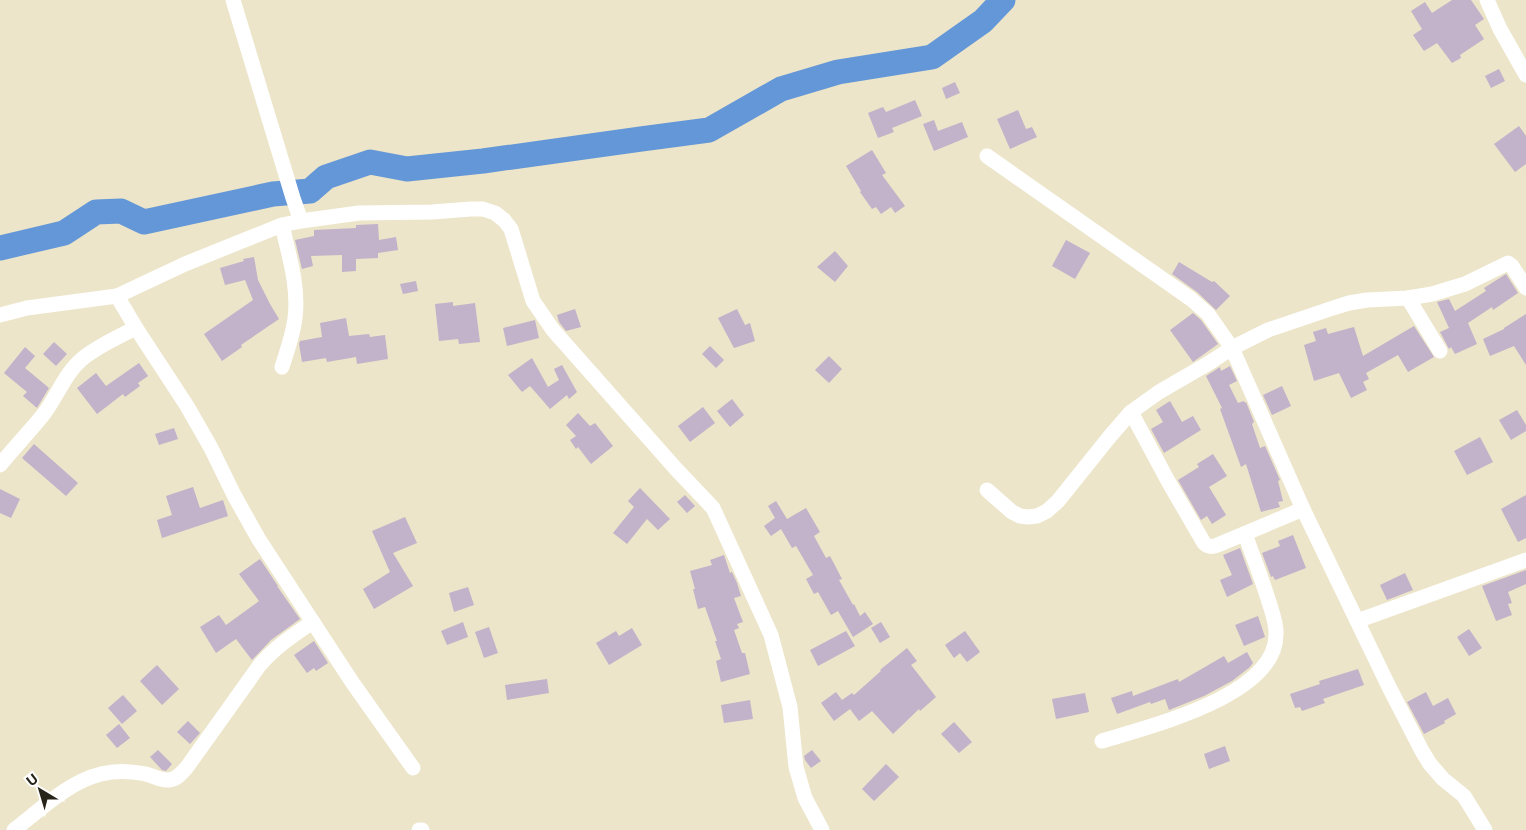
<svg xmlns="http://www.w3.org/2000/svg" width="1526" height="830" font-family="'Noto Sans',sans-serif">
  <rect width="100%" height="100%" fill="#ece5c9"/>
  <g fill="none" stroke-linecap="round" stroke-linejoin="round">
    <!-- river -->
    <path stroke="#6497d7" stroke-width="25" d="M0,248L64,233L96,212L121,211L144,222L273,194L310,191L326,177L370,162L407,169L483,161L641,139L709,130L781,89L838,72L932,57L983,21L1003,0"/>
  </g>
  <!-- building -->
  <g fill="#c2b2ca">
    <path d="M1452,0H1471L1484,19L1475,25L1484,39L1460,55L1461,58L1452,63L1437,43L1424,51L1413,35L1422,29L1411,11L1425,2L1432,13Z"/>
    <path d="M1499,69L1505,81L1491,88L1485,76Z"/>
    <path d="M955,82L960,93L946,99L942,88Z"/>
    <path d="M915,100L922,116L892,128L894,132L878,138L868,113L883,107L886,112Z"/>
    <path d="M1018,110L1026,129L1032,127L1037,137L1010,149L997,119Z"/>
    <path d="M934,120L938,131L962,122L968,137L934,151L923,124Z"/>
    <path d="M1519,126L1526,136V164L1515,172L1494,144Z"/>
    <path d="M872,150L886,173L882,175L905,206L895,213L891,207L881,214L876,207L872,209L860,192L861,191L846,166Z"/>
    <path d="M378,224L379,240L396,237L398,250L378,253V258L356,259V271L342,272V255L311,256L313,266L302,269L295,240L314,236V230L356,228V225Z"/>
    <path d="M1066,240L1090,253L1075,279L1052,266Z"/>
    <path d="M835,251L848,266L835,282L817,267Z"/>
    <path d="M254,257L258,280L270,304L279,319L241,345L242,347L222,361L204,334L253,300L245,280L225,285L220,268L244,261L243,259Z"/>
    <path d="M1179,262L1212,282L1214,281L1230,296L1216,310L1197,292L1172,274Z"/>
    <path d="M1506,274L1518,293L1493,310L1492,307L1468,323L1477,344L1455,354L1451,347L1449,349L1440,332L1449,328L1437,302L1449,299L1455,311L1486,291L1484,288Z"/>
    <path d="M416,281L418,291L403,294L400,284Z"/>
    <path d="M453,302V306L475,303L480,342L459,344L458,339L439,341L435,304Z"/>
    <path d="M575,309L581,327L566,331L559,322L557,315Z"/>
    <path d="M737,309L745,325L750,323L755,341L734,348L718,318Z"/>
    <path d="M1193,313L1201,320L1218,344L1193,362L1170,330Z"/>
    <path d="M1526,314V365L1514,346L1490,356L1483,339L1504,329V328Z"/>
    <path d="M346,318L349,336L369,334L370,337L385,335L388,359L357,364L356,357L327,362L326,358L302,362L299,344L300,341L322,337L320,323Z"/>
    <path d="M535,320L539,338L507,346L503,328Z"/>
    <path d="M1414,326L1434,357L1408,372L1398,355L1366,373L1369,379L1363,382L1367,390L1351,398L1339,373L1314,381L1304,345L1316,341L1313,332L1326,328L1328,334L1354,327L1363,356Z"/>
    <path d="M54,342L67,354L56,366L43,354Z"/>
    <path d="M710,346L724,360L716,368L702,354Z"/>
    <path d="M25,347L35,356L25,368L49,388L37,408L23,396L27,392L4,373Z"/>
    <path d="M829,356L842,369L829,383L815,370Z"/>
    <path d="M532,358L548,387L559,380L554,369L562,365L577,392L569,399L567,395L550,409L530,386L522,392L508,375Z"/>
    <path d="M139,363L148,376L138,383L140,386L125,397L123,394L97,414L77,388L96,373L106,386Z"/>
    <path d="M1230,366L1237,381L1229,385L1238,403L1244,401L1245,403L1246,402L1254,422L1252,424L1260,448L1265,446L1280,480L1278,481L1283,501L1278,502L1280,507L1261,512L1246,464L1241,467L1220,409L1222,408L1206,376L1220,367L1221,371Z"/>
    <path d="M1282,386L1291,406L1272,415L1263,395Z"/>
    <path d="M732,399L744,415L730,427L717,411Z"/>
    <path d="M1170,401L1182,422L1193,416L1201,430L1164,453L1151,429L1163,422L1156,410Z"/>
    <path d="M703,407L715,423L690,442L678,426Z"/>
    <path d="M1517,410L1526,425V431L1511,440L1499,420Z"/>
    <path d="M578,413L590,426L595,423L613,446L591,464L578,447L576,449L570,440L576,436L566,425Z"/>
    <path d="M174,428L178,439L159,445L155,434Z"/>
    <path d="M1480,437L1493,462L1467,475L1454,451Z"/>
    <path d="M34,444L78,483L66,496L22,458Z"/>
    <path d="M1213,454L1227,476L1209,487L1226,515L1212,524L1207,516L1201,520L1178,480L1199,467L1197,464Z"/>
    <path d="M193,487L200,508L223,500L228,516L162,538L157,520L172,515L166,496Z"/>
    <path d="M640,488L670,519L658,530L647,519L627,544L613,533L634,507L628,501Z"/>
    <path d="M0,489L20,499L11,518L0,513Z"/>
    <path d="M685,495L695,506L687,513L677,502Z"/>
    <path d="M1526,495V538L1518,542L1501,509Z"/>
    <path d="M776,501L787,519L806,508L820,532L814,536L826,558L830,556L842,579L839,580L853,605L854,604L860,616L865,612L873,624L853,637L838,611L831,615L818,592L814,594L806,579L813,575L796,546L792,548L781,529L771,536L764,526L775,518L768,506Z"/>
    <path d="M405,517L417,543L393,553L413,586L374,609L363,589L390,572L372,531Z"/>
    <path d="M1293,535L1306,568L1275,580L1273,576L1271,577L1262,553L1280,546L1278,541Z"/>
    <path d="M1240,548L1253,584L1227,597L1220,580L1232,575L1223,555Z"/>
    <path d="M724,555L730,573L732,572L737,583L741,596L734,598L743,622L737,624L739,628L734,630L742,653H745L750,674L721,682L716,661L721,659L715,641H717L705,607L698,609L693,589H695L690,571L712,565L710,560Z"/>
    <path d="M260,559L278,586H277L300,619L271,640L252,660L236,639L216,653L200,627L219,615L226,625L259,601L239,574Z"/>
    <path d="M1526,570V584L1508,592L1512,603L1508,604L1512,615L1496,621L1482,586Z"/>
    <path d="M1405,573L1413,590L1387,600L1380,585Z"/>
    <path d="M468,587L474,605L454,612L449,593Z"/>
    <path d="M1258,616L1265,637L1244,646L1235,625Z"/>
    <path d="M463,622L468,637L447,645L441,631Z"/>
    <path d="M881,622L890,637L880,643L871,628Z"/>
    <path d="M489,627L498,653L484,658L475,632Z"/>
    <path d="M632,628L642,645L609,665L596,643L616,631L619,636Z"/>
    <path d="M1469,629L1482,648L1469,656L1457,637Z"/>
    <path d="M846,631L855,646L818,666L810,650Z"/>
    <path d="M965,631L980,652L967,662L960,653L954,658L945,645Z"/>
    <path d="M314,641L328,663L316,671L314,668L307,673L294,655Z"/>
    <path d="M907,648L917,661L911,665L936,697L920,711L919,709L893,734L872,711L859,721L850,709L834,721L821,703L836,692L842,700L852,693L854,695L881,671L880,670Z"/>
    <path d="M1247,652L1253,663L1250,667L1232,681L1204,696L1169,710L1165,699L1151,704L1150,702L1117,714L1111,698L1132,691L1133,696L1178,679L1179,682L1224,656L1228,663Z"/>
    <path d="M157,665L179,689L162,705L140,681Z"/>
    <path d="M1358,669L1364,685L1323,699L1325,703L1302,711L1300,707L1295,708L1290,694L1320,684L1319,681Z"/>
    <path d="M547,679L549,693L507,700L505,685Z"/>
    <path d="M1426,692L1433,706L1448,698L1456,714L1444,721L1445,723L1424,734L1407,702Z"/>
    <path d="M1085,693L1089,712L1056,719L1052,699Z"/>
    <path d="M123,695L137,711L122,724L108,708Z"/>
    <path d="M750,700L753,719L724,723L721,705Z"/>
    <path d="M188,721L200,733L190,744L177,732Z"/>
    <path d="M954,722L972,742L959,753L941,734Z"/>
    <path d="M119,724L130,738L117,748L106,735Z"/>
    <path d="M1225,746L1230,761L1209,769L1204,754Z"/>
    <path d="M158,750L172,764L166,771L162,770L150,757Z"/>
    <path d="M812,750L821,761L811,768L805,760L804,756Z"/>
    <path d="M886,764L899,777L874,801L862,789Z"/>
  </g>
  <g fill="none" stroke-linecap="round" stroke-linejoin="round">
    <!-- minor -->
    <g stroke="#fff" stroke-width="15">
      <path d="M233,0L293,198L301,221"/>
      <path d="M1487,0L1500,29L1526,75"/>
      <path d="M987,156L1191,299L1208,314L1232,348L1303,509L1389,687L1422,751L1430,764L1443,779L1464,796L1485,830"/>
      <path d="M117,296L136,328L187,406L211,448L234,495L258,538L352,682L413,768"/>
      <path d="M1408,298L1440,351"/>
      <path d="M0,315L27,308L117,296L185,264L282,225L301,221L359,213L432,212L471,209H483L495,213L504,220L511,229L533,301L553,330L676,469L713,508L771,635L790,707L796,767L805,798L822,830"/>
      <path d="M282,367C287,351 293,335 295,318C299,287 289,256 282,225"/>
      <path d="M1131,412L1168,481L1204,543C1209,548 1214,547 1220,544L1303,509"/>
      <path d="M0,465C14,448 29,432 43,415C57,397 65,373 82,359C98,346 118,337 136,328"/>
      <path d="M987,490L1012,512L1020,516L1028,517L1037,516L1047,511L1058,501L1111,435L1131,412L1159,392L1209,363L1232,348L1268,330L1330,309L1349,303L1367,300L1408,298L1432,294L1465,284L1508,263L1512,266L1526,288"/>
      <path d="M1357,621L1526,560"/>
      <path d="M1102,741C1149,726 1279,696 1276,632C1276,622 1272,612 1269,602C1262,579 1253,557 1245,534"/>
      <path d="M14,830C40,810 68,782 101,774C116,770 131,771 146,774C154,776 161,781 169,780C177,779 182,773 187,767L259,666C274,648 293,635 313,622"/>
      <path d="M419,830H422"/>
    </g>
  </g>
  <!-- north arrow -->
  <g transform="translate(40 790) rotate(322)" stroke="#ffffff" stroke-width="4" paint-order="stroke">
  <path d="M0-4L9 19L0 12L-9 19Z" fill="#27241a"/>
  <text y="-8" font-size="14" font-weight="bold" text-anchor="middle" fill="#27241a">U</text>
  </g>
</svg>
